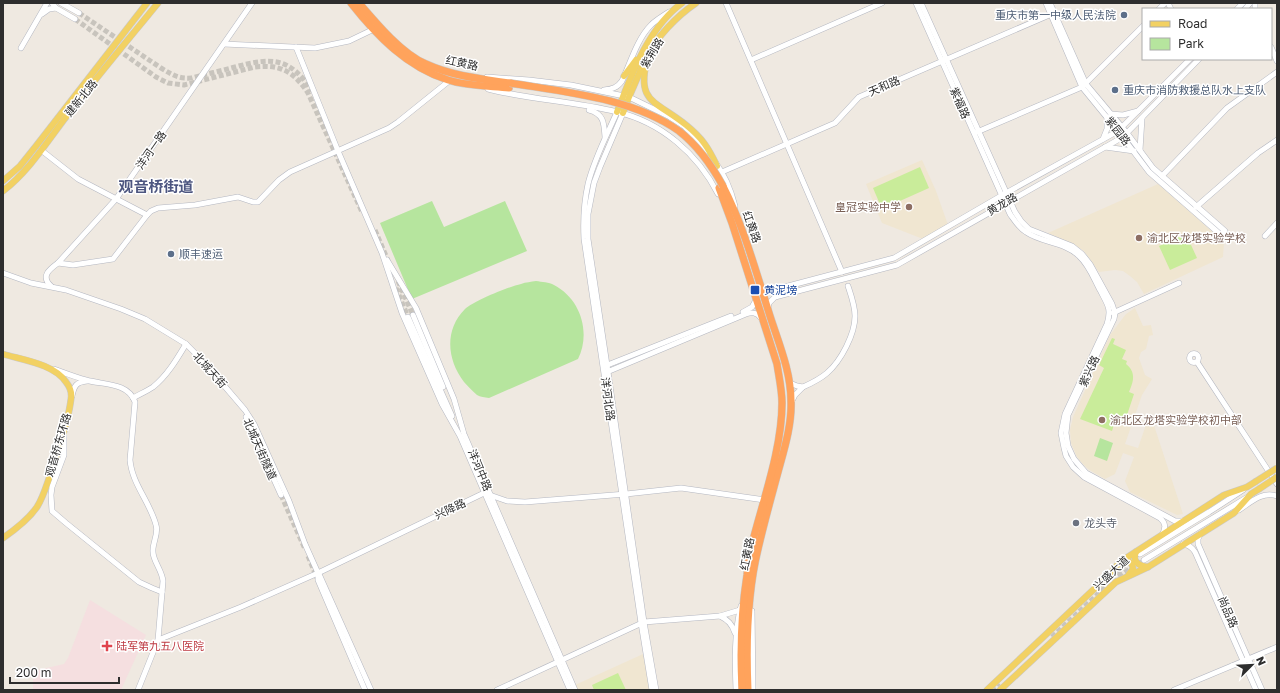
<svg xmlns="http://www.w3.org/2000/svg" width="1280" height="693" font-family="'Golos Text','Noto Sans SC',sans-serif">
  <rect width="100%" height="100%" fill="#efe9e1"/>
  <!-- education -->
  <g fill="#f0e6d1">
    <path d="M922,160L936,191L948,225L923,239L882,223L866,184Z"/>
    <path d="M1158,184L1224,242L1223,257L1144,294L1137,282L1130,276L1123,271L1115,270L1099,272L1084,251L1073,244L1048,233Z"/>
    <path d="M1135,308L1143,326L1151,325L1153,335L1149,336L1146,349L1141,352L1139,358L1145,375L1152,379L1142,395L1125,444L1138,448L1150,413L1183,514L1177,515L1130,492L1125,481L1134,457L1123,453L1115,474L1105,479L1088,469L1082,463L1077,457L1071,443L1070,430L1073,417L1110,335L1126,314Z"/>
    <path d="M643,654L650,690H578L575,685Z"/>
  </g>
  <!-- medical -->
  <path fill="#f5dfe0" d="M90,600L146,635L121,690H33V671L64,664L68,658Z"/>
  <!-- green -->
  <g fill="#b6e59e">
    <path d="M432,201L444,227L505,201L527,251L412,299L380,223Z"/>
    <path d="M536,281C542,282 549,282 554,285C581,299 591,333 578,359L489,398C485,397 480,397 477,395C472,391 468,386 464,382C447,360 444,330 465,309C474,301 508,287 521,284C526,282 531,282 536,281Z"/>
    <path d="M1100,438L1113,443L1107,461L1094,456Z"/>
  </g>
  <!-- pitch -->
  <g fill="#c9ec9a">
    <path d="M920,167L929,188L882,209L873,188Z"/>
    <path d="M1186,234L1197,258L1170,270L1159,246Z"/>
    <path d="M1112,338L1115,339L1113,344L1126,350L1122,359L1127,361L1126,364C1136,372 1134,381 1129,392L1134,394L1125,421L1116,418L1112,431L1080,419L1104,368L1099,365Z"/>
    <path d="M618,673L626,690H594L592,685Z"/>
  </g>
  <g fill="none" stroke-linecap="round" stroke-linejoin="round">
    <!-- secondary-tunnel -->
    <g stroke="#c8c4bd" stroke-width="5" stroke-dasharray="5 2.5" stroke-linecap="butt">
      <path d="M79,13L161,68C173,75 178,79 192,78C206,74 221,71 235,67C272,57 290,57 312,91"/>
      <path d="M75,19L156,77L168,83L184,85L255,67C281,64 294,72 308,93L362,212"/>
      <path d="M375,230L389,263"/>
      <path d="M398,281L413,315"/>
      <path d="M396,288L408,317"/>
      <path d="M281,495L305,549"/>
      <path d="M308,556L317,578"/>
      <path d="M1109,578L1131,561"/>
      <path d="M1052,637L1114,579L1144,560"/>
      <path d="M991,690L999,683"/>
    </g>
    <!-- secondary casing -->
    <g stroke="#b4b7c1" stroke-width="6">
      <g id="secondary">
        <path d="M52,3L56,8L75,19"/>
        <path d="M61,3L79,13"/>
        <path d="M726,3L842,272"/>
        <path d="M916,3L1010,214C1015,221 1019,228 1026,232C1042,243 1065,242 1079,256C1089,265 1094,279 1100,290C1107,304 1112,308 1107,324L1065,414L1061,433L1064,448L1066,456L1073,467L1084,477L1160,518C1166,523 1166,528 1162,535"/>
        <path d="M921,3L1015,212L1021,221L1029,229L1072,246L1082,254L1090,264L1112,304L1115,313L1114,319L1068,415L1066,433L1068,446L1074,459L1086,473L1175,521H1184"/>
        <path d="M1046,3L1082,87L1118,131L1149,172L1221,235L1225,231L1153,168L1127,133L1086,84L1050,3"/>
        <path d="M1168,3L1171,9"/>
        <path d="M1159,9L1165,3"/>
        <path d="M1237,9L1243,3"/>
        <path d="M1245,9L1250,3"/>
        <path d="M1255,9V3"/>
        <path d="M42,14L49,9L56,8"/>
        <path d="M224,44L315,48L349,41L374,29"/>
        <path d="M296,47L338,151L382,253L402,313L442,404L460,436L570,690"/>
        <path d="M1271,47L1277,61"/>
        <path d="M21,48L47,3"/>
        <path d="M751,60L882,3"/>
        <path d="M487,77L529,80L571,85L629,97L668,116L685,127L707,151"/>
        <path d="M488,89C530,100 574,101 617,112C661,122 698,154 718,194"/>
        <path d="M604,90C612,89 617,88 622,81C630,64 637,39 651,25C656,20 663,16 669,12"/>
        <path d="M589,110C604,114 604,123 605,137"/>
        <path d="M617,112C607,135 594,159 588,184C584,202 583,220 584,239L641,623L652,690"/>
        <path d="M623,113L600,167L594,183L588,214V239L607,365L644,622L656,690"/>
        <path d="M1111,114L1123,115L1138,111"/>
        <path d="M977,132L1082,87L1143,26"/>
        <path d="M1103,139L1107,129V117"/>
        <path d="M1105,147L1134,151"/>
        <path d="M41,150L78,179L147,215"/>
        <path d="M1140,150L1142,118"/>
        <path d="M715,162C725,175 731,190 735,206"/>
        <path d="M722,172L835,123L859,97L1054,13"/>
        <path d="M1162,176L1227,108L1277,72"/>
        <path d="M1196,207L1258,153L1277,140"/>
        <path d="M1265,236L1277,223"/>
        <path d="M387,260L416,308L454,399L464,434L575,690"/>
        <path d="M58,263L73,265L113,259L147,215L151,211L158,208L195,205L238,197L253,202H258L279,180L290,172L389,128L398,122L449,81"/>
        <path d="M3,273L31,283L66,290L121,309L145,319L186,344L203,361L245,410L254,424L289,501L305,544L318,573V580L365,690"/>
        <path d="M51,286C40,276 50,269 58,263L116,199L252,3"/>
        <path d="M761,287L767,290H773L894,258L1006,193L1118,131L1190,59"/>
        <path d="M768,308L769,303L775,297L897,265L1123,137L1199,59"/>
        <path d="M743,312L752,307L756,300"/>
        <path d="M1113,313L1179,283"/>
        <path d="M413,315L443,387"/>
        <path d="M408,317L452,416"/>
        <circle cx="1194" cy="358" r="4.5"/>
        <path d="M1197,362L1277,484"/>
        <path d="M605,366L731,316"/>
        <path d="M54,369C65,373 75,377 86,380C103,385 128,382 135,402L130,460C132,484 150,502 156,525C159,534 152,543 153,552C153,561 162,570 163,581L158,640L138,690"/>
        <path d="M607,372L746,314C752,312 757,312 761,318"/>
        <path d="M790,383L797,386L803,387L795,395L792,401"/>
        <path d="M803,387C812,383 820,379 827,373C841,361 855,334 855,316C855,306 851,295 848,286"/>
        <path d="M72,396C74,386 76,382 87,381"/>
        <path d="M133,398C140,394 147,391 153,387C167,376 177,359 186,344"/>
        <path d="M246,417L281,495"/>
        <path d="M64,435V455L52,487L51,495L52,511L66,523L139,582L152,588L162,592"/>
        <path d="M1239,510C1251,502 1262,491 1277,496"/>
        <path d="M1200,534L1198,539V544L1262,690"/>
        <path d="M1183,544C1189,545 1192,547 1195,552L1256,690"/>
        <path d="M1140,554L1209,512L1243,490"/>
        <path d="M1144,560L1246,498"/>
        <path d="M319,574L371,690"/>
        <path d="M752,611L753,690"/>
        <path d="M735,633C732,624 728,620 720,616L740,610"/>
        <path d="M158,640L241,607L318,573L484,493L507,501L525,502L626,494L681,488L765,500"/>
        <path d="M497,690L644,622L720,616"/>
        <path d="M736,690C735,662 734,633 741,606"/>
        <path d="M1174,690L1277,647"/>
      </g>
    </g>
    <!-- primary casing -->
    <g stroke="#c9c9c9" stroke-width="7">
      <g id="primary">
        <path d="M648,56C635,103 655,100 686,125C702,138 708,147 717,166"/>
        <path d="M646,59C656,37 677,16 696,3"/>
        <path d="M624,76L636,60"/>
        <path d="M617,112C632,74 648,28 682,3"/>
        <path d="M623,113L629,97L642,67"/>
        <path d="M3,181L20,166L36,146L147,3"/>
        <path d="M3,191C29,171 46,143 66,117C96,78 127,41 158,3"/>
        <path d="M3,354C23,360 54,364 66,382C70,387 72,393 71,399C68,424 59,447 52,470C47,483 44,496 37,507C28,520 16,529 3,538"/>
        <path d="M1136,552C1132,561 1138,566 1148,567"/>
        <path d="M1122,562L1128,561L1132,564L1133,569L1129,574"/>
        <path d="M987,690L1108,576L1120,562L1224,495L1247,487L1255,482"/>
        <path d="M1000,690L1116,582L1148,567L1234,513L1251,494L1259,489"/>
      </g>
    </g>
    <!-- highway casing -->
    <g stroke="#c9c9c9" stroke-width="8">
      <g id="highway">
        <path d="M351,3C377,36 407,67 448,80C467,86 489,86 509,88"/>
        <path d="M359,3C376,23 402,54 426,64C452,76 482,79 510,83"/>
        <path d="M723,186C744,227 756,272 770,316C779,344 791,372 791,401C792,425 784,450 778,472C771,498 764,523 758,549C747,594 746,643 748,690"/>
        <path d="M719,188L732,223L777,364C779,377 782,390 782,403C782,450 762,503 751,548C749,557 748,566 747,575C741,613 740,652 742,690"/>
      </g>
    </g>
    <!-- secondary -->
    <use href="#secondary" stroke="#fff" stroke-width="5"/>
    <!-- primary -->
    <use href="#primary" stroke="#f2d163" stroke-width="6"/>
    <!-- highway -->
    <use href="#highway" stroke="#ffa35c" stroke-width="7"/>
    <!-- primary-bridge casing -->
    <g stroke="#c9c9c9" stroke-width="7" stroke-linecap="butt">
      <g id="primary-bridge">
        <path d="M1255,482L1277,468"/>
        <path d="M1259,489L1277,477"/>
      </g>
    </g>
    <!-- highway-bridge casing -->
    <g stroke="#c9c9c9" stroke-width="8" stroke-linecap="butt">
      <path id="highway-bridge" d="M510,83C565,92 632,98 679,131C697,145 712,166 723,186"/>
    </g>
    <!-- primary-bridge -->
    <use href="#primary-bridge" stroke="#f2d163" stroke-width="6"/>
    <!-- highway-bridge -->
    <use href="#highway-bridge" stroke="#ffa35c" stroke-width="7"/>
  </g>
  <!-- markers -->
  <g fill="#5c6f8a" stroke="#fff" stroke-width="1.5">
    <circle cx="1124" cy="15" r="4"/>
    <circle cx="1115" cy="90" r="4"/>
    <circle cx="171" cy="254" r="4"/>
  </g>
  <g fill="#8d6e63" stroke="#fff" stroke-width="1.5">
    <circle cx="909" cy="207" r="4"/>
    <circle cx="1139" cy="238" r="4"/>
    <circle cx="1102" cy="420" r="4"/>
  </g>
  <rect fill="#1a4fb4" stroke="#fff" stroke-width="1.5" x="750" y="285" width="10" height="10" rx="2"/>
  <circle fill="#6b7280" stroke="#fff" stroke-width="1.5" cx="1076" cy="523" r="4"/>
  <path fill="#e0444e" stroke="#fff" stroke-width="1.5" d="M105 640h4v4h4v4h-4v4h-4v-4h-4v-4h4z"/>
  <g text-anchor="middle" stroke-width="3" stroke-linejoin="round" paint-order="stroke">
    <!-- service labels -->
    <g font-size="11" fill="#4e5e75" stroke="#fff" text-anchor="start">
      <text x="1116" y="19" text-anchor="end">重庆市第一中级人民法院</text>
      <text x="1123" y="94">重庆市消防救援总队水上支队</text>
      <text x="179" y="258">顺丰速运</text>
    </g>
    <!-- street labels -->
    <g font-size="11" fill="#2e2e2e" stroke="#fff">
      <text transform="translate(652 53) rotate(-59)" y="4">紫荆路</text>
      <text transform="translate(462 63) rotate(12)" y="4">红黄路</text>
      <text transform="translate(884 86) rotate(-23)" y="4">天和路</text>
      <text transform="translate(81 98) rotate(-51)" y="4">建新北路</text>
      <text transform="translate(960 103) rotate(66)" y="4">紫福路</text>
      <text transform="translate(1118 131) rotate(52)" y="4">紫园路</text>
      <text transform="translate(151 150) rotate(-55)" y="4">洋河一路</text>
      <text transform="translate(1002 204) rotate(-30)" y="4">黄龙路</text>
      <text transform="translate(752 227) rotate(70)" y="4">红黄路</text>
      <text transform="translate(210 370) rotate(48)" y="4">北城天街</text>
      <text transform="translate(1089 371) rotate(-65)" y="4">紫兴路</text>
      <text transform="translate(608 399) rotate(82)" y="4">洋河北路</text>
      <text transform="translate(58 445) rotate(-74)" y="4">观音桥东环路</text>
      <text transform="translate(260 449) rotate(66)" y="4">北城天街隧道</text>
      <text transform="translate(480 470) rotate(67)" y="4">洋河中路</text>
      <text transform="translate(450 509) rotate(-25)" y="4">兴降路</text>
      <text transform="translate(747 554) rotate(-79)" y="4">红黄路</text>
      <text transform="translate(1111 573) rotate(-43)" y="4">兴盛大道</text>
      <text transform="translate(1228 612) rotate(66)" y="4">尚品路</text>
    </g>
    <!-- education labels -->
    <g font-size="11" fill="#785e54" stroke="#fff" text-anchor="start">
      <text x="901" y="211" text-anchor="end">皇冠实验中学</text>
      <text x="1147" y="242">渝北区龙塔实验学校</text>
      <text x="1110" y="424">渝北区龙塔实验学校初中部</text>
    </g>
    <!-- transit labels -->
    <g font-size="11" fill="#164399" stroke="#fff" text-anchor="start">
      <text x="764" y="294">黄泥塝</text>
    </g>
    <!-- worship labels -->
    <g font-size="11" fill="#5b616d" stroke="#fff" text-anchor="start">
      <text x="1084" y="527">龙头寺</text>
    </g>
    <!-- health labels -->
    <g font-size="11" fill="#be3a42" stroke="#fff" text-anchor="start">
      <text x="116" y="650">陆军第九五八医院</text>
    </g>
    <!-- district labels -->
    <g font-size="15" font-weight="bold" fill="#4d5680" stroke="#fff">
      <text x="156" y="192">观音桥街道</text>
    </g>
  </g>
  <!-- border -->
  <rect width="1280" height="693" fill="none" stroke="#2e2e2e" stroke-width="8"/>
  <!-- legend -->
  <rect x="1142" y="8" width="130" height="52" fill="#ffffff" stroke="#ababab"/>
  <rect x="1150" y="21" width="20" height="6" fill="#f2d163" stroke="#ababab"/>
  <text x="1178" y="28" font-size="12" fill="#2e2e2e">Road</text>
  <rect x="1150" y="38" width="20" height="12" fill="#b6e59e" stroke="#ababab"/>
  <text x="1178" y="48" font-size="12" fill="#2e2e2e">Park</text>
  <!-- north arrow -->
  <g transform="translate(1252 665) rotate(66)" stroke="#ffffff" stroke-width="3" paint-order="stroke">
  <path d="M0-3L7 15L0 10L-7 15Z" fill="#2e2e2e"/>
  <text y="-6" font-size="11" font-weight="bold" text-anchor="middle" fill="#2e2e2e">N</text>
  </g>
  <!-- scale -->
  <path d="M10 677v6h109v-6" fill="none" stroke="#2e2e2e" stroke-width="2"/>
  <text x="16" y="677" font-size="12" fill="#2e2e2e" stroke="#ffffff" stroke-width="3" paint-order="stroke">200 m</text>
</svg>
